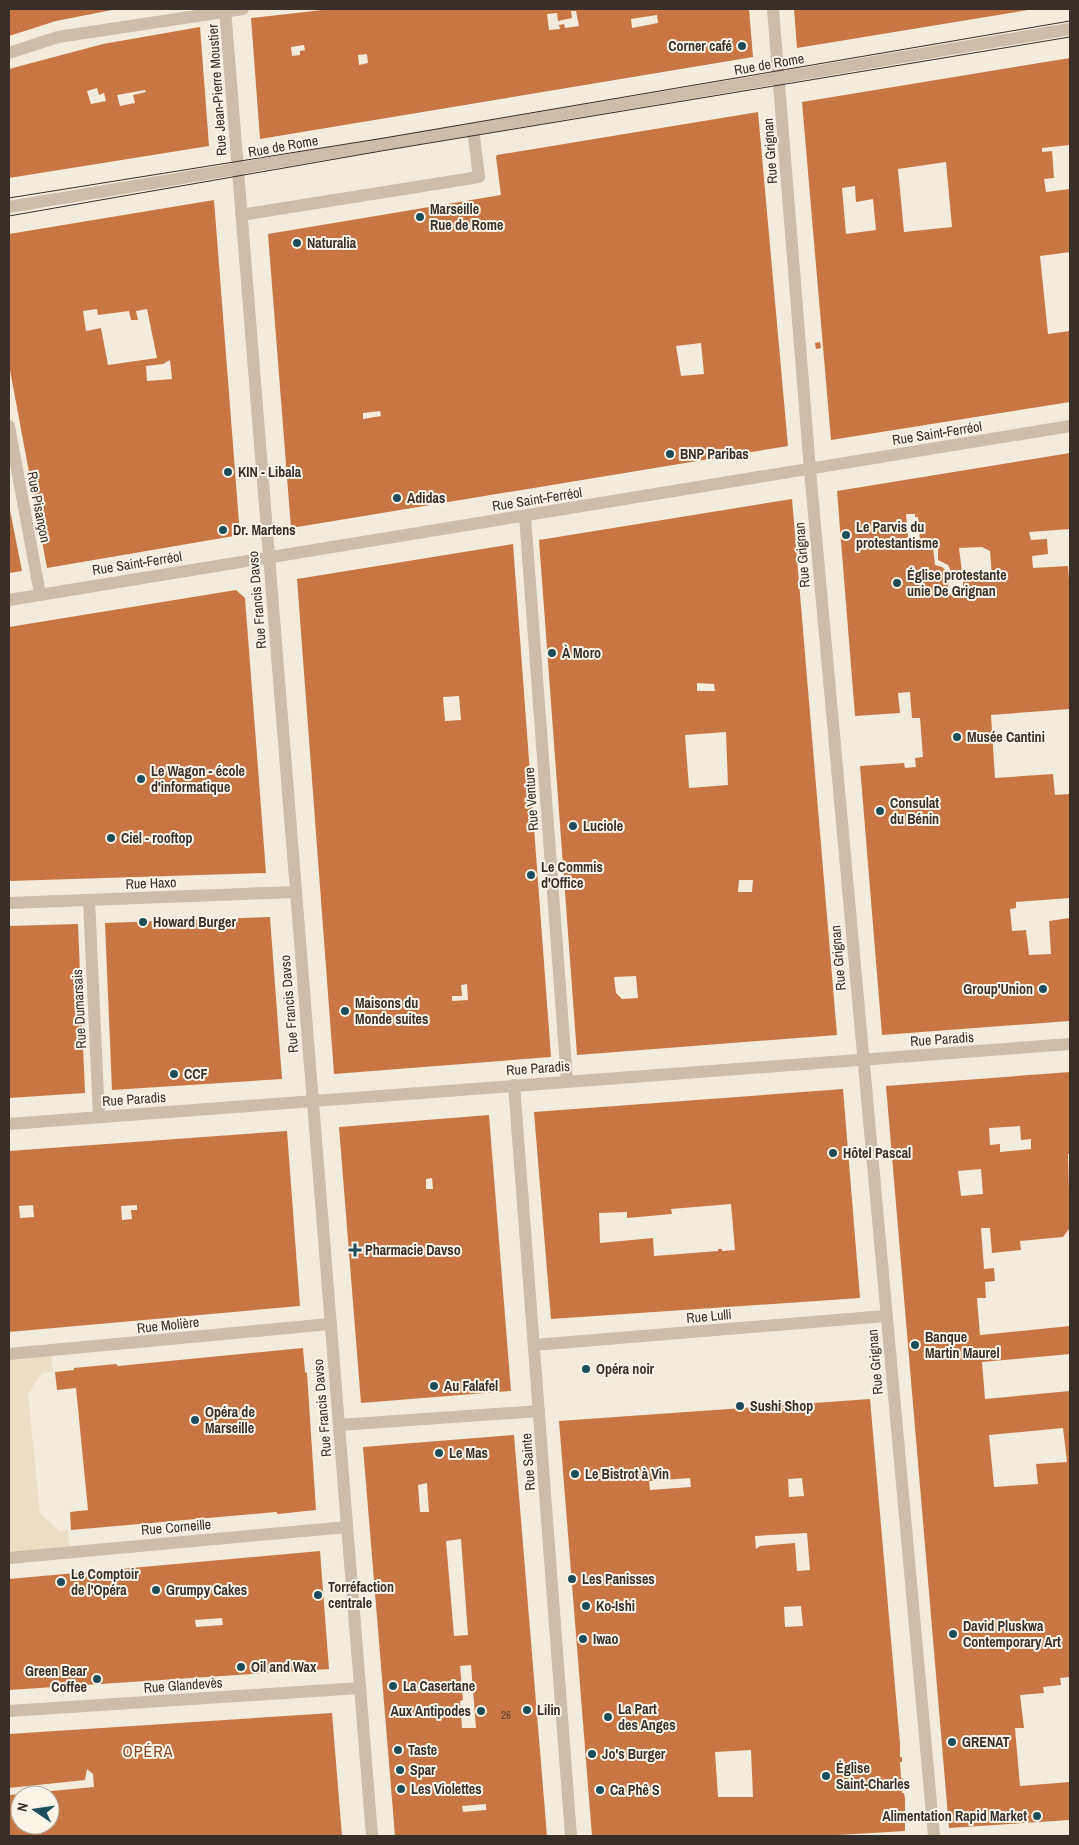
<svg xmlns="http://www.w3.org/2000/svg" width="1079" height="1845" font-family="'Archivo Narrow',sans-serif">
  <rect width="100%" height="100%" fill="#f3ebdc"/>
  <!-- plaza -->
  <path fill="#ebdfc3" d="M51,1351L53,1372L42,1373L28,1394L40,1513L59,1531L68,1530L70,1552L9,1558V1354Z"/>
  <!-- building -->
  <g fill="#c87744" fill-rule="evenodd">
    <path d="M9,9H112V10L56,21L9,36Z"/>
    <path d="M331,9H749L753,57L260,139L251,18ZM571,11H576L579,26L565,28L564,24L559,25L560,29L549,30L547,14L557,13L558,21L572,18ZM657,15L658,23L632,28L631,19ZM304,45L305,50L300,51V55L292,56L291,47ZM367,54L368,63L359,65L358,55Z"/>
    <path d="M794,9H1028V10L797,48Z"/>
    <path d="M200,27L209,146L9,178V69L103,44ZM97,88L99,95L104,93L106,101L91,104L87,91ZM145,90L146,92L133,95L135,103L120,106L117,95Z"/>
    <path d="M1070,58V145L1042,148V152L1052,151L1054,178L1044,179L1046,192L1070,189V252L1040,256L1048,334L1070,331V402L831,440L802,102ZM946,162L952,227L904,232L898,169ZM855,186L856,202L873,199L876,230L846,234L842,188Z"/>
    <path d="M758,112L788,446L291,528L268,234L501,195L496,157L497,155ZM701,343L704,374L681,376L676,346ZM380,411L381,416L363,419V413Z"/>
    <path d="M214,200L240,535L47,568L9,365V234ZM97,309L98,315L129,311L131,320H138L136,311L147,309L157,358L108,365L101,328L86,331L83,311ZM170,360L172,379L147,381L146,366L163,364Z"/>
    <path d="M820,342L821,348L816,349L815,343Z"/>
    <path d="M1070,453V529L1029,532L1031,540L1047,539L1048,554L1032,556L1033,568L1068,566L1070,593V709L991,715L995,778L1053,774L1055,795L1070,794V898L1016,902V908L1010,909L1012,931L1026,930L1029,955L1051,954L1049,921L1070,918V1021L882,1035L860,766L904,763L905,768L916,767L915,758L923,757L920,718H912L910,692L898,693L900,713L855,716L837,491ZM906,514H915V517H918L920,542H935L938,545V560L948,565L955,580H963V593L941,595L948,587L949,580L947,572L942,567L935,565L933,546L909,547ZM982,547L990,551L992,577L963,580L959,548Z"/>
    <path d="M792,499L837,1035L577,1055L539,540ZM697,683L714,684L715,691H697ZM726,732L728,785L689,788L685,735ZM739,880H753L752,892H738ZM636,976L638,998L622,999L616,993L614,977Z"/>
    <path d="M9,505L22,571L9,573Z"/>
    <path d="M513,544L551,1057L334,1074L297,579ZM459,696L461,720L445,721L443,697ZM467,984L468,1000L452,1001V996H462L461,985Z"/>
    <path d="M236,590L245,598L266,873L9,881V627Z"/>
    <path d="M270,917L282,1079L112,1090L105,923Z"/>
    <path d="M78,924L85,1093L9,1098V926Z"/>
    <path d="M1070,1072V1154H1068L1070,1228L1063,1237L1020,1241L1021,1250L992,1253L990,1228H981L984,1269L994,1268L995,1281L985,1282L986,1298H977L980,1335L1070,1326V1354L982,1362L985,1399L1070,1391V1677L1060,1678L1061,1685L1043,1687L1044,1693L1020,1695L1024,1728H1015L1020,1786L1070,1782V1820L949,1828L886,1086ZM1020,1126L1021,1140L1031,1139V1149L1000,1152V1144L990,1145L989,1128ZM981,1169L983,1194L961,1196L958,1171ZM1063,1428L1067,1462L1036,1464L1038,1484L994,1487L989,1435Z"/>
    <path d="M843,1089L860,1298L551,1319L534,1112ZM731,1204L735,1250L722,1251V1249H718V1251L654,1256L653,1238L600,1243L599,1213L627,1212V1218L672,1214L671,1209Z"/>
    <path d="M489,1115L511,1391L361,1403L339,1127ZM432,1178L433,1189H426V1179Z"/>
    <path d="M287,1131L300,1306L9,1332V1151ZM33,1205L34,1217L20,1218L19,1206ZM137,1205V1210H131L132,1219L122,1220L121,1206Z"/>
    <path d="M303,1348L305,1372L307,1373L316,1510L278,1514L276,1512L71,1530L70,1512L88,1510L76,1388L57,1390L55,1372L74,1370V1368L116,1364L118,1366Z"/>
    <path d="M870,1399L900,1743V1757H902V1762H900L901,1779L903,1778L904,1783L902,1793H904L905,1798V1831L822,1836H592L559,1421ZM690,1478L691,1487L650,1490L649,1481ZM802,1478L804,1496L789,1497L788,1479ZM807,1533L810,1570L797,1571L795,1543L760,1546L756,1549L755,1536ZM801,1606L803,1626L785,1627L784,1607ZM751,1750L753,1797H718L715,1752Z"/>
    <path d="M514,1435L547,1836H395L363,1447ZM427,1483L429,1512H420L418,1485ZM461,1539L468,1635L454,1636L446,1541ZM471,1665L476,1728H462L460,1701L463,1700L460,1666ZM486,1804V1810L463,1812L462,1806Z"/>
    <path d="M320,1551L329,1669L9,1690V1579ZM222,1618L223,1625L196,1627L195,1620Z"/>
    <path d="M332,1713L342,1836H9V1795L94,1787L93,1774L87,1769L85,1780L9,1788V1734ZM20,1795H50V1825H20Z"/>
  </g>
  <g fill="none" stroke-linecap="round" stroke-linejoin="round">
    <!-- street -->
    <g stroke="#cbbda7" stroke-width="12">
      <path d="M225,9L372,1836"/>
      <path d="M773,9L810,470L934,1836"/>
      <path d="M9,53L58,37L243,9"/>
      <path d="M9,207L1070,29"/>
      <path d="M241,215L479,177L473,129"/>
      <path d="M9,426L40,594"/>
      <path d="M525,516L567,1081"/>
      <path d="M9,600L1070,426"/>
      <path d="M89,900L99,1117"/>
      <path d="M9,903L295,892"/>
      <path d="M514,1085L571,1836"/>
      <path d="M9,1124L1070,1044"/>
      <path d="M534,1345L885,1316"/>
      <path d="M9,1354L330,1324"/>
      <path d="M339,1425L539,1411"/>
      <path d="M9,1558L347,1527"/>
      <path d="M9,1711L360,1688"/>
    </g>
    <!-- tram -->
    <g stroke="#372f28" stroke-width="1">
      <path d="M9,198L384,138L1070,21"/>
      <path d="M9,216L387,150L1070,37"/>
    </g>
  </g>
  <!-- markers -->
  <g fill="#1d4d5a" stroke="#faf4e9" stroke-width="2">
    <circle cx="742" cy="46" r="5"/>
    <circle cx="420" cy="217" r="5"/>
    <circle cx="297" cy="243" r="5"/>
    <circle cx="670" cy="454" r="5"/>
    <circle cx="228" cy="472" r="5"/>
    <circle cx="397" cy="498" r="5"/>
    <circle cx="223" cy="530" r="5"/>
    <circle cx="846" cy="535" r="5"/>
    <circle cx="897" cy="583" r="5"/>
    <circle cx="552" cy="653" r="5"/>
    <circle cx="957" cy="737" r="5"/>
    <circle cx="141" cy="779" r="5"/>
    <circle cx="880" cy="811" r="5"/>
    <circle cx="573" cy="826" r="5"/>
    <circle cx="111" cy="838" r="5"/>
    <circle cx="531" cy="875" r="5"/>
    <circle cx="143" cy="922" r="5"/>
    <circle cx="1043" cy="989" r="5"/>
    <circle cx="345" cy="1011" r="5"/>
    <circle cx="174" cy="1074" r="5"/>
    <circle cx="833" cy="1153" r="5"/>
    <path d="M352.5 1242.5h5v5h5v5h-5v5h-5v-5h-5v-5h5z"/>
    <circle cx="915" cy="1345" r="5"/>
    <circle cx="586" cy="1369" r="5"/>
    <circle cx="434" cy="1386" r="5"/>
    <circle cx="740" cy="1406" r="5"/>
    <circle cx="195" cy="1420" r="5"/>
    <circle cx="439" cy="1453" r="5"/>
    <circle cx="575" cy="1474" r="5"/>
    <circle cx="572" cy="1579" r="5"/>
    <circle cx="61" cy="1582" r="5"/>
    <circle cx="156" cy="1590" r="5"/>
    <circle cx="318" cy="1595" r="5"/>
    <circle cx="586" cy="1606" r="5"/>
    <circle cx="953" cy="1634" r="5"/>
    <circle cx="583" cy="1639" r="5"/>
    <circle cx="241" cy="1667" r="5"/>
    <circle cx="97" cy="1679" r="5"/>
    <circle cx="393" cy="1686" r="5"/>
    <circle cx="527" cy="1710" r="5"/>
    <circle cx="481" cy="1711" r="5"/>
    <circle cx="608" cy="1717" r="5"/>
    <circle cx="952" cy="1742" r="5"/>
    <circle cx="398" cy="1750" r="5"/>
    <circle cx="592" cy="1754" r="5"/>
    <circle cx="400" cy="1770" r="5"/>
    <circle cx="826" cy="1776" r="5"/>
    <circle cx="401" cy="1789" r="5"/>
    <circle cx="600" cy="1790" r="5"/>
    <circle cx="1037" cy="1816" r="5"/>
  </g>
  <g text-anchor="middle" stroke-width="4" stroke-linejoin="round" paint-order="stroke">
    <!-- number labels -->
    <g font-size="11" fill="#5b412f">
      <text x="506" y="1719">26</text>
    </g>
    <!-- poi labels -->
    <g font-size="14" font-weight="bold" fill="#372f28" stroke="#faf4e9" text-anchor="start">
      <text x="732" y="51" text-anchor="end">Corner café</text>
      <text x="430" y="214">Marseille<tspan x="430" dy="16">Rue de Rome</tspan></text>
      <text x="307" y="248">Naturalia</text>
      <text x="680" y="459">BNP Paribas</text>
      <text x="238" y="477">KIN - Libala</text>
      <text x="407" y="503">Adidas</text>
      <text x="856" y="532">Le Parvis du<tspan x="856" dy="16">protestantisme</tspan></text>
      <text x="233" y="535">Dr. Martens</text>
      <text x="907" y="580">Église protestante<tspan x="907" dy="16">unie De Grignan</tspan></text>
      <text x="562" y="658">À Moro</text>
      <text x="967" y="742">Musée Cantini</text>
      <text x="151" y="776">Le Wagon - école<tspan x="151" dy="16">d'informatique</tspan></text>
      <text x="890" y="808">Consulat<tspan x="890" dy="16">du Bénin</tspan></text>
      <text x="583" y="831">Luciole</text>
      <text x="121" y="843">Ciel - rooftop</text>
      <text x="541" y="872">Le Commis<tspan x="541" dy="16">d'Office</tspan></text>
      <text x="153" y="927">Howard Burger</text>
      <text x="1033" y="994" text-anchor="end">Group'Union</text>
      <text x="355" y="1008">Maisons du<tspan x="355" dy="16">Monde suites</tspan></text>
      <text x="184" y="1079">CCF</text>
      <text x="843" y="1158">Hôtel Pascal</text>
      <text x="365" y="1255">Pharmacie Davso</text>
      <text x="925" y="1342">Banque<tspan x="925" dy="16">Martin Maurel</tspan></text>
      <text x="596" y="1374">Opéra noir</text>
      <text x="444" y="1391">Au Falafel</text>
      <text x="750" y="1411">Sushi Shop</text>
      <text x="205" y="1417">Opéra de<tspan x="205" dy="16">Marseille</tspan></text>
      <text x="449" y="1458">Le Mas</text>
      <text x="585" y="1479">Le Bistrot à Vin</text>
      <text x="71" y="1579">Le Comptoir<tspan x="71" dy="16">de l'Opéra</tspan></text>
      <text x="582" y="1584">Les Panisses</text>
      <text x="328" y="1592">Torréfaction<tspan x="328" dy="16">centrale</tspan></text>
      <text x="166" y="1595">Grumpy Cakes</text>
      <text x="596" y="1611">Ko-Ishi</text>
      <text x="963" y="1631">David Pluskwa<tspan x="963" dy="16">Contemporary Art</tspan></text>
      <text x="593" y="1644">Iwao</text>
      <text x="251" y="1672">Oil and Wax</text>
      <text x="87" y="1676" text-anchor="end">Green Bear<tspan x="87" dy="16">Coffee</tspan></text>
      <text x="403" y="1691">La Casertane</text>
      <text x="618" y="1714">La Part<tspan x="618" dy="16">des Anges</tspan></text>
      <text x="537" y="1715">Lilin</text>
      <text x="471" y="1716" text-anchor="end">Aux Antipodes</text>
      <text x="962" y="1747">GRENAT</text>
      <text x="408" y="1755">Taste</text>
      <text x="602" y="1759">Jo's Burger</text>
      <text x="836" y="1773">Église<tspan x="836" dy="16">Saint-Charles</tspan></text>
      <text x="410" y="1775">Spar</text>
      <text x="411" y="1794">Les Violettes</text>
      <text x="610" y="1795">Ca Phê S</text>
      <text x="1027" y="1821" text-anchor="end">Alimentation Rapid Market</text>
    </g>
    <!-- street labels -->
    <g font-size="14" fill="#372f28" stroke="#faf4e9">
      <text transform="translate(769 64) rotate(-10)" y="5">Rue de Rome</text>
      <text transform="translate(217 90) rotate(-94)" y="5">Rue Jean-Pierre Moustier</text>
      <text transform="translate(283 146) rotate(-10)" y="5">Rue de Rome</text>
      <text transform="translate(770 151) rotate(-94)" y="5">Rue Grignan</text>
      <text transform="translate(937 433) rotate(-9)" y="5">Rue Saint-Ferréol</text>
      <text transform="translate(537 499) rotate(-9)" y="5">Rue Saint-Ferréol</text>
      <text transform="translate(39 507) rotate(79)" y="5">Rue Pisançon</text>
      <text transform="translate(802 555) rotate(-95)" y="5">Rue Grignan</text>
      <text transform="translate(137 563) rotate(-9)" y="5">Rue Saint-Ferréol</text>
      <text transform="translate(257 600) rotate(-95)" y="5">Rue Francis Davso</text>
      <text transform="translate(531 799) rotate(-94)" y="5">Rue Venture</text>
      <text transform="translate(151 883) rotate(-2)" y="5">Rue Haxo</text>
      <text transform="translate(838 958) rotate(-95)" y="5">Rue Grignan</text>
      <text transform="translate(289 1004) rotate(-95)" y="5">Rue Francis Davso</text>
      <text transform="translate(79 1009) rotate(-93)" y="5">Rue Dumarsais</text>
      <text transform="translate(942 1039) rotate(-4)" y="5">Rue Paradis</text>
      <text transform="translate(538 1068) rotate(-4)" y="5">Rue Paradis</text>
      <text transform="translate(134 1099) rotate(-4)" y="5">Rue Paradis</text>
      <text transform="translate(709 1316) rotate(-5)" y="5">Rue Lulli</text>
      <text transform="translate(168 1325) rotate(-6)" y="5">Rue Molière</text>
      <text transform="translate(875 1362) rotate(-95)" y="5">Rue Grignan</text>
      <text transform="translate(322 1408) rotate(-95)" y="5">Rue Francis Davso</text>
      <text transform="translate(528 1462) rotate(-94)" y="5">Rue Sainte</text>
      <text transform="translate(176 1527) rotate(-5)" y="5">Rue Corneille</text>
      <text transform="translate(183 1685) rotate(-4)" y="5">Rue Glandevès</text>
    </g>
    <!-- quarter labels -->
    <g font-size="16" letter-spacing="1" fill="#88471f" stroke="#faf4e9">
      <text x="148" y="1757">OPÉRA</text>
    </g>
  </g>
  <!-- border -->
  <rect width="1079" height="1845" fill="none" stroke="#372f28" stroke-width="20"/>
  <!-- north arrow -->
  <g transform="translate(35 1810) rotate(283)"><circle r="24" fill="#faf4e9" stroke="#aca59c"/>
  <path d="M0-4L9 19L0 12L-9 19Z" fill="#1d4d5a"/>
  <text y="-8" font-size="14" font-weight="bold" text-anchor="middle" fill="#372f28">N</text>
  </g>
</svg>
